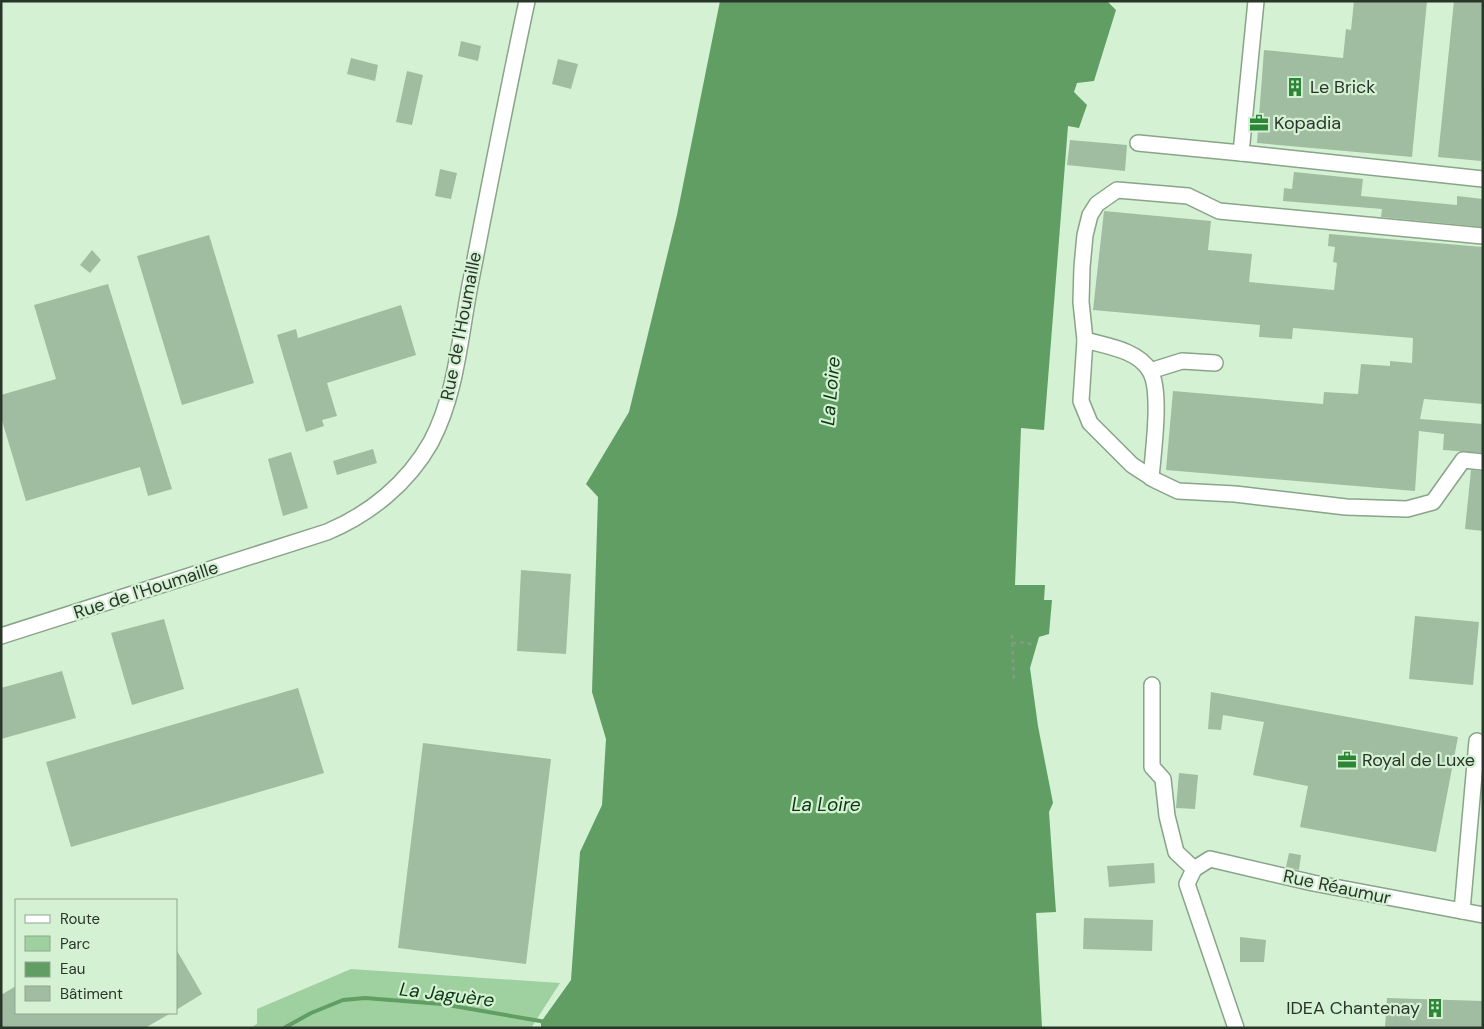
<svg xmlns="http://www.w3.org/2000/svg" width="1484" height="1029" font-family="'DM Sans',sans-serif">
  <rect width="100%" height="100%" fill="#d4f1d4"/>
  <!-- green -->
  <path fill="#9fd09f" d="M351,969L560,983L531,1028H250L257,1024V1009Z"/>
  <!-- water -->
  <path fill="#619e64" d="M720,1H1107L1116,10L1094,81L1077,83L1074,92L1087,105L1079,128L1068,126L1044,430L1021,428L1015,585H1045L1044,600H1052L1049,634L1039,637L1030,668L1038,726L1053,803L1049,812L1056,912L1036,913L1042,1028H541V1022L571,980L580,852L602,805L606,739L592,692L598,497L586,484L629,412L677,215Z"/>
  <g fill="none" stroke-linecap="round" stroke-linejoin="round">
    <!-- stream -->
    <path stroke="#619e64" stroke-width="4" d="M284,1028L311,1013L343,1000L365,998L442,1004L546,1022"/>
  </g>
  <!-- building -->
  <g fill="#a1bda1">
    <path d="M1354,1H1427L1412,157L1257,143L1264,50L1343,58L1346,29L1351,30Z"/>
    <path d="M1454,1H1483L1481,161L1438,157Z"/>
    <path d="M461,41L481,46L478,61L458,56Z"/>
    <path d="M351,58L378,65L375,81L347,74Z"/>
    <path d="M558,59L578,64L571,89L552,84Z"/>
    <path d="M407,71L423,75L412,125L396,122Z"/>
    <path d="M1070,140L1127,145L1125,171L1067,165Z"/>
    <path d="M440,169L457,173L451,199L435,196Z"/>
    <path d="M1294,172L1363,179L1361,196L1457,205V196L1483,199V227L1381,217L1382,209L1283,201L1284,188L1292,189Z"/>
    <path d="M1104,211L1211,221L1208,250L1252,254L1249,282L1334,290L1337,263L1333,262L1335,247L1328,246L1329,234L1483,247V404L1424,399L1420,419L1483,424V453L1443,450L1444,434L1419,431L1415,491L1166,470L1173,391L1323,404L1324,392L1358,394L1361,364L1390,366V361L1412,363L1413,338L1293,328L1292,339L1259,337L1260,325L1093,310Z"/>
    <path d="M209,235L254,383L182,405L137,256Z"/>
    <path d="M92,250L101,260L90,273L80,265Z"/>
    <path d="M108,284L172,489L148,496L140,467L26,501L1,417V395L56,379L34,305Z"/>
    <path d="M401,305L416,355L327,383L337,416L322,420L324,426L306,432L277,335L296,329L298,338Z"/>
    <path d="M373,449L377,463L337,475L333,461Z"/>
    <path d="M291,452L308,508L283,516L268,459Z"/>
    <path d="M1471,470L1483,471V531L1465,529Z"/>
    <path d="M521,570L571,574L566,654L517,651Z"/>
    <path d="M1415,616L1479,622L1473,685L1409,679Z"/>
    <path d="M164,619L184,689L132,705L111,633Z"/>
    <path d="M62,671L76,718L1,739V688Z"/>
    <path d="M298,688L324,773L71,847L46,762Z"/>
    <path d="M1211,692L1458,737L1436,852L1300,827L1308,786L1253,775L1264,722L1223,715L1221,730L1208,729Z"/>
    <path d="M423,743L551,759L526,964L398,948Z"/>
    <path d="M1179,773L1198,775L1195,809L1176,808Z"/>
    <path d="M1289,853L1301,855L1299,870L1286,867Z"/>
    <path d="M1154,863L1155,883L1109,887L1107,866Z"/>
    <path d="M1084,918L1153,920L1152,951L1083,949Z"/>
    <path d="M1240,937L1266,940L1264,962H1240Z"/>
    <path d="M176,949L202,994L176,1010Z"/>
    <path d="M16,986V1013H171L145,1028H1V995Z"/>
    <path d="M1387,998L1483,1001L1482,1028H1385Z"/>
  </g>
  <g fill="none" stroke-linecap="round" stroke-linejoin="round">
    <!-- minor casing -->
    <g stroke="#89a489" stroke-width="18">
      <g id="minor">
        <path d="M1256,1L1241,153L1483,179"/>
        <path d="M1138,143L1241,153"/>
        <path d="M1483,236L1219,211L1188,196L1117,190L1097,204L1090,215L1085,235L1082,267L1081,302L1085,340L1081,401L1090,423L1132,465L1155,480L1178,491L1235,494L1346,507L1407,509L1433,502L1463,460L1483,462"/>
        <path d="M1085,340C1106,346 1138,350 1150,371C1162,391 1153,453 1151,478"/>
        <path d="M1150,371L1182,361L1215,363"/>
        <path d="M1,636L327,532C370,514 408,483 431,442C457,393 460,334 471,280C489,187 507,94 527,1"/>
        <path d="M1152,685V767L1163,779L1167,816L1176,852L1194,869"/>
        <path d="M1194,869L1210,859L1313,883L1483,915"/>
        <path d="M1194,869L1187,884L1236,1028"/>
        <path d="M1462,911L1477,741"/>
      </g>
    </g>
    <!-- path -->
    <g stroke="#859a85" stroke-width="2.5" stroke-dasharray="4 4" stroke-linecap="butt">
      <path d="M1012,635L1014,681"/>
      <path d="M1012,643L1026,642L1035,646"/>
    </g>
    <!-- minor -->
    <use href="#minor" stroke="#fff" stroke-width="15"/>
  </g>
  <!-- icons -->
  <defs>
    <g id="building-bare" transform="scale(1.5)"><path d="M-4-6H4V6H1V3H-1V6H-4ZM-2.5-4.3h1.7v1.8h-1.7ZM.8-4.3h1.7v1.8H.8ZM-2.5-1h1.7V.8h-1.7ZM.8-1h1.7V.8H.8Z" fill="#2c8636" stroke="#d4f1d4" stroke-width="2.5" paint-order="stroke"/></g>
    <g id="office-bare" transform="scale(1.5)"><path d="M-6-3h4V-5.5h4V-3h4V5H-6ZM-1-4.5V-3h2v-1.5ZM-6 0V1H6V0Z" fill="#2c8636" stroke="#d4f1d4" stroke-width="2.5" paint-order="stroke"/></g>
  </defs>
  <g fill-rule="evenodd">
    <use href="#building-bare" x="1295" y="87"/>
    <use href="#office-bare" x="1259" y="123"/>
    <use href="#office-bare" x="1347" y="760"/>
    <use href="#building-bare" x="1435" y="1008"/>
  </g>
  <g text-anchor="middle" stroke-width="4.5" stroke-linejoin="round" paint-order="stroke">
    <!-- poi labels -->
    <g font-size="18" fill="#2a352a" stroke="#d4f1d4" text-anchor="start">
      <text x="1310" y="93">Le Brick</text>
      <text x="1274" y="129">Kopadia</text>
      <text x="1362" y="766">Royal de Luxe</text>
      <text x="1420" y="1014" text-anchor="end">IDEA Chantenay</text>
    </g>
    <!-- street labels -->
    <g font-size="18" fill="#2a352a" stroke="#d4f1d4">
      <text transform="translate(461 326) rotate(-79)" y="6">Rue de l'Houmaille</text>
      <text transform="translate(146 590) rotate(-18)" y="6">Rue de l'Houmaille</text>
      <text transform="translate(1337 887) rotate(12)" y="6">Rue Réaumur</text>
    </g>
    <!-- water labels -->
    <g font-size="19" font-style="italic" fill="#0a3810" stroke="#d4f1d4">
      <text transform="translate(830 391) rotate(-85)" y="7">La Loire</text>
      <text x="826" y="811">La Loire</text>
      <text transform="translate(447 994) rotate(7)" y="7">La Jaguère</text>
    </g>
  </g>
  <!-- border -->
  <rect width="1484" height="1029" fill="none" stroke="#2a352a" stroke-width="5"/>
  <!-- legend -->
  <rect x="15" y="899" width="162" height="115" fill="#d4f1d4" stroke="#90a690"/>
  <rect x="25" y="915" width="25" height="8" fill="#ffffff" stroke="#90a690"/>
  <text x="60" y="924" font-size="15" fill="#2a352a">Route</text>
  <rect x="25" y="936" width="25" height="15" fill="#9fd09f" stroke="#90a690"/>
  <text x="60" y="949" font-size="15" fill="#2a352a">Parc</text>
  <rect x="25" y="962" width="25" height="15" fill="#619e64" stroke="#90a690"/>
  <text x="60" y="974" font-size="15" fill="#2a352a">Eau</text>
  <rect x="25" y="986" width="25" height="15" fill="#a1bda1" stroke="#90a690"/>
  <text x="60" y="999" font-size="15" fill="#2a352a">Bâtiment</text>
</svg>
